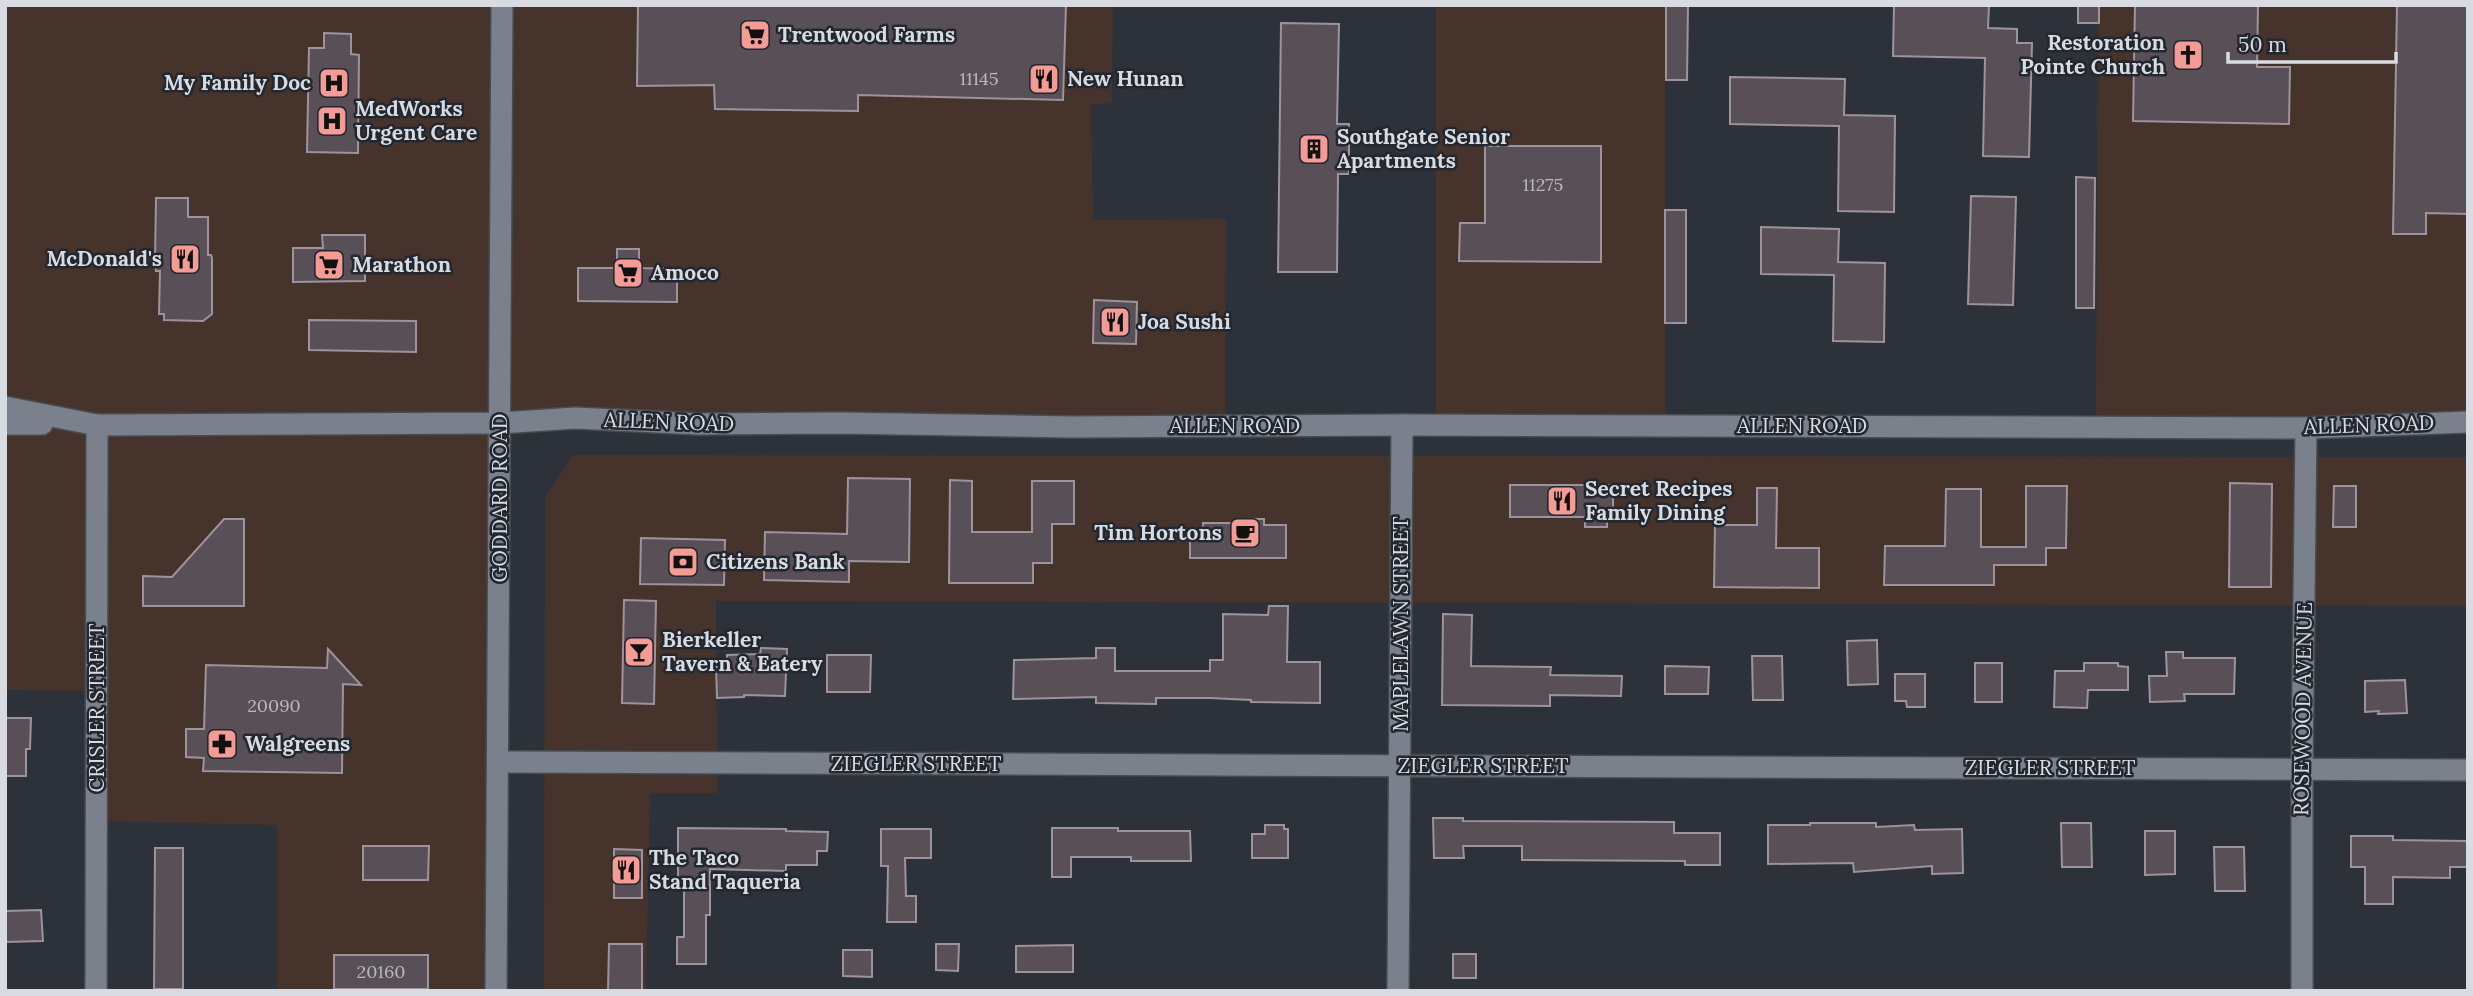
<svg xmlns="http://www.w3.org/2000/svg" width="2473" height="996" font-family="Lora,serif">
  <rect width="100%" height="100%" fill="#2c313a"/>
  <!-- commercial -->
  <g fill="#46342c">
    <path d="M5,5H1113L1112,103L1091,105L1093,220L1226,219L1225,426L500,423L496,991H277V825L96,821L97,691L5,690Z"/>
    <path d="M1436,5H1665V426L1436,425Z"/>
    <path d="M2098,5H2468V422L2096,427Z"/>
    <path d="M573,455L2468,457V606L716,601L717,793H650L646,991H544L545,498Z"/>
  </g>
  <!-- building -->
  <g fill="#594f57" stroke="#9e939c" stroke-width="2">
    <path d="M638,5H1066L1063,100L858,95V111L715,109L714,85L637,86Z"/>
    <path d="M1666,5H1688L1687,80H1666Z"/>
    <path d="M1894,5H1989L1988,28L2017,29V43H2032L2029,157L1983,156L1985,58L1893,56Z"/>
    <rect x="2078" y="5" width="21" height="18"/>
    <path d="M2135,5H2258L2257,67H2290L2289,124L2133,121Z"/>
    <path d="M2397,5H2468V214L2426,213V234H2393Z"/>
    <path d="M1281,23L1339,24L1337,124H1349V174H1338L1337,272H1278Z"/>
    <path d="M324,33L351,34V54L359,55L358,153L307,152L309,48H324Z"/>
    <path d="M1730,77L1845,79L1844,115L1895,116L1894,212L1838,211L1839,126L1730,124Z"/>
    <path d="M1485,146H1601V262L1459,261L1460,223H1485Z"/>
    <path d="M2076,177L2095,178L2094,308H2076Z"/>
    <path d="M1971,196L2016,197L2013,305L1968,304Z"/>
    <path d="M156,198H188V217H208V255H211L212,258V314L203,321L164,320V314H159L160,271H156L155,260Z"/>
    <rect x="1665" y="210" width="21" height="113"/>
    <path d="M1761,227L1839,229L1838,262L1885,263L1884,342L1833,341L1834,275L1761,274Z"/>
    <path d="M322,235H365V281L293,282V248H323Z"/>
    <path d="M617,249H639V268L677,269V302L578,301V268H617Z"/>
    <path d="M1094,300L1137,302L1136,344L1093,343Z"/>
    <path d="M309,320L416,321V352L309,350Z"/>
    <path d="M848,478L910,479L909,562L849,561V582L764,580L765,532L847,534Z"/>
    <path d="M950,480L972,481V532H1032V481H1074V524H1052V563H1033V583H949Z"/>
    <path d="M2230,483L2272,484L2271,587H2229Z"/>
    <path d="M1510,485H1613V517H1607V527H1585V517H1510Z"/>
    <path d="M2026,486H2067L2066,548H2046V565H1994V585H1884L1885,546H1945L1946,489H1981V547H2026Z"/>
    <path d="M2334,486H2356V527H2333Z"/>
    <path d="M1757,488H1777L1776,548H1819V588L1714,587L1715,525H1757Z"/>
    <path d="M224,519H244V606H143V576L172,577Z"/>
    <path d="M1245,519H1264V525H1286V558H1190V540L1203,541V523H1245Z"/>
    <path d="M641,538L725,540L724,585L640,584Z"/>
    <path d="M624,600L656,601L654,704L622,703Z"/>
    <path d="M1269,606H1288L1287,662H1320V703L1251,702V700L1210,698H1156V704L1096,703V697L1013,699L1014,660L1096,658V648H1115V671H1210V660H1223V614L1268,615Z"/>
    <path d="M1443,614L1472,615L1471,666L1551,667L1550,675L1622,676L1621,696L1550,695V706L1442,705Z"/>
    <path d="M1877,640L1878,684L1848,685L1847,641Z"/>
    <path d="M761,648L787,649L785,696L744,695V697L717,698L716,667L727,666V655L760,654Z"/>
    <path d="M328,649L361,685L343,684L342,773L203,771L204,758L186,757V729H204L206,665L327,668Z"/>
    <path d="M2166,652H2183V658H2235L2234,694H2184L2185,701L2150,702L2149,676H2167Z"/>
    <path d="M827,655H871L870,692H827Z"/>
    <path d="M1752,656H1782L1783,700H1753Z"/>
    <rect x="1975" y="663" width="27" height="39"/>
    <path d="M2084,663H2118V666L2128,667V690H2088L2087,708L2054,707L2055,671H2084Z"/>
    <path d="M1665,666L1709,667L1708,694H1665Z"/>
    <path d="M1895,674H1925V707H1907L1906,701H1895Z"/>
    <path d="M2405,680L2407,713L2378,714L2379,711L2365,712V681Z"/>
    <path d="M5,718H31L30,749H26V776H5Z"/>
    <path d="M1433,818H1463V821L1674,822V833H1720V865H1685V861L1522,860V846H1463L1464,858H1434Z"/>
    <path d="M1810,823H1876V827L1914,825L1915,830L1962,829L1963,873L1932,874V866L1854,872L1853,863L1768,864V825H1810Z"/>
    <path d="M2061,823H2091L2092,867H2062Z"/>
    <path d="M1265,825H1284V829H1288V858H1252V834H1265Z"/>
    <path d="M678,828L786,829V831L828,832L827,851H817V865H786V871L710,869V915H706V964H677V937H684V883H678Z"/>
    <path d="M1052,828H1118V831H1190L1191,861H1131V857H1071V877H1052Z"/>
    <path d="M881,829H931V858H905L906,896H916V922H887L888,866H881Z"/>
    <path d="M2145,831H2175V874L2145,875Z"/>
    <path d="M2351,836H2393V840L2468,841V867H2450V878L2393,877V904H2365V867H2351Z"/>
    <path d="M363,846H429L428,880H363Z"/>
    <path d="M2214,847H2244L2245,891H2215Z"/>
    <path d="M155,848H183V989H154Z"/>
    <path d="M614,849L642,850V898H614Z"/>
    <path d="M41,910L43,941L5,942V911Z"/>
    <path d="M609,944H642V991H608Z"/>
    <path d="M936,944H959L958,971L936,970Z"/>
    <path d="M1073,945V972H1016V946Z"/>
    <path d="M843,950H872V977L843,976Z"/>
    <rect x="1453" y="954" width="23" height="24"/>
    <rect x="334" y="955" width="94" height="34"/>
  </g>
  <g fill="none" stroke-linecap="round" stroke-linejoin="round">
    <!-- minor casing -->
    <g stroke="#474c53" stroke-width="24">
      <g id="minor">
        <path d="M498,762L2468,770"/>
        <path d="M96,991L97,425"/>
        <path d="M1398,991L1402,425"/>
        <path d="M2302,991V770L2306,428"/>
      </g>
    </g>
    <!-- secondary casing -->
    <g stroke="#474c53" stroke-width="24">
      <g id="secondary">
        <path d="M5,407L97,425L500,423L575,418L699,424L842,423L1072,427L1402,425L2306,428L2468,422"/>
        <path d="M5,424H42"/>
        <path d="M496,991L502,5"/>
      </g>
    </g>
    <!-- minor -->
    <use href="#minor" stroke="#7b818c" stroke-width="21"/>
    <!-- secondary -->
    <use href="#secondary" stroke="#7b818c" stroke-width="21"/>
  </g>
  <!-- icons -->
  <defs>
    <g id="supermarket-square" transform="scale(1.575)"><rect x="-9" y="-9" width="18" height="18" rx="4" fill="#f59b96" stroke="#222730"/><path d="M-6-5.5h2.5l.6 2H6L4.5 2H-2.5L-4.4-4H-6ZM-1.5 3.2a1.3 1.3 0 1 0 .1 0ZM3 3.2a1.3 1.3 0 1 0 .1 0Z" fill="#111"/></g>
    <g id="church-square" transform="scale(1.575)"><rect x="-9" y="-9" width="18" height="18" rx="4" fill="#f59b96" stroke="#222730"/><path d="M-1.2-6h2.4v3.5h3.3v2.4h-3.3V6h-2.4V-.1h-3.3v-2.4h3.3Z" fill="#111"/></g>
    <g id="restaurant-square" transform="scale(1.575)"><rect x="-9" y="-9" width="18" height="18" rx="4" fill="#f59b96" stroke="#222730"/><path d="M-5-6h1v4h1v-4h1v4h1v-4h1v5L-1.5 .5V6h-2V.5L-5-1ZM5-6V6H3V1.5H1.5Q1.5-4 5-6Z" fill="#111"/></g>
    <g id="hospital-square" transform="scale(1.575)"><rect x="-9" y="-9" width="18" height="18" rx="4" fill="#f59b96" stroke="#222730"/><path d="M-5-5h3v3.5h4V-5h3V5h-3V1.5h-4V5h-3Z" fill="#111"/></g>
    <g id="building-square" transform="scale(1.575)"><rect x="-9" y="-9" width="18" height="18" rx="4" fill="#f59b96" stroke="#222730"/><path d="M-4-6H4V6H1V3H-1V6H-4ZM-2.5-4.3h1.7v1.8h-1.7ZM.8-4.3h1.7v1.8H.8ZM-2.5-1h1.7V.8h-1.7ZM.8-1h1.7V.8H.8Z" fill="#111"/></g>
    <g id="cafe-square" transform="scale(1.575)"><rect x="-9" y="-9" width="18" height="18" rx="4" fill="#f59b96" stroke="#222730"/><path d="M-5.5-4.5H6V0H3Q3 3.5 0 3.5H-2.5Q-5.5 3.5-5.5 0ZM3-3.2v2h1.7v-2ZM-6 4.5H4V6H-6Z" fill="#111"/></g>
    <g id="bank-square" transform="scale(1.575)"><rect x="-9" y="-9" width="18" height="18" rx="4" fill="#f59b96" stroke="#222730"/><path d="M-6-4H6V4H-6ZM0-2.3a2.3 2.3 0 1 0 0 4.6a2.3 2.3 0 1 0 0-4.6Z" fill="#111"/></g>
    <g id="bar-square" transform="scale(1.575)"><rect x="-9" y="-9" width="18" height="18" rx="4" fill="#f59b96" stroke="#222730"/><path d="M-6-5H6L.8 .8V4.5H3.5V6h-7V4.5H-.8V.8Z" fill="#111"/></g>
    <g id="pharmacy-square" transform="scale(1.575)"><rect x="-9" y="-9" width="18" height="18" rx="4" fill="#f59b96" stroke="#222730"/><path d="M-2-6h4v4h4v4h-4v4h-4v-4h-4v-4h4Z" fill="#111"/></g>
  </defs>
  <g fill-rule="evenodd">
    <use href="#supermarket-square" x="755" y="35"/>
    <use href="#church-square" x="2188" y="55"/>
    <use href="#restaurant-square" x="1044" y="79"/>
    <use href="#hospital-square" x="334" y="83"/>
    <use href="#hospital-square" x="332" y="121"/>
    <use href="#building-square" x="1314" y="149"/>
    <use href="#restaurant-square" x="185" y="259"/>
    <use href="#supermarket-square" x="329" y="265"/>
    <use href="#supermarket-square" x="628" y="273"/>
    <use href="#restaurant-square" x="1115" y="322"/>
    <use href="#restaurant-square" x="1562" y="501"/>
    <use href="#cafe-square" x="1245" y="533"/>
    <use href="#bank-square" x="683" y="562"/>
    <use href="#bar-square" x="639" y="652"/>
    <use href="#pharmacy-square" x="222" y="744"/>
    <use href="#restaurant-square" x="626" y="870"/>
  </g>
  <g text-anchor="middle" stroke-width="5" stroke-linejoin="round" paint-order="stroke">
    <!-- number labels -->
    <g font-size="18" fill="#b8b9bf">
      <text x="979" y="85">11145</text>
      <text x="1543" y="191">11275</text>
      <text x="274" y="712">20090</text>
      <text x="381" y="978">20160</text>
    </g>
    <!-- poi labels -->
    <g font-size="21" font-weight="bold" fill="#d8dce2" stroke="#222730" text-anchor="start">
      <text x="778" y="42">Trentwood Farms</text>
      <text x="2165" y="50" text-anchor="end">Restoration<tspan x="2165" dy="24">Pointe Church</tspan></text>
      <text x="1067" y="86">New Hunan</text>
      <text x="311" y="90" text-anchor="end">My Family Doc</text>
      <text x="355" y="116">MedWorks<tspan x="355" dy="24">Urgent Care</tspan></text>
      <text x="1337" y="144">Southgate Senior<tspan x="1337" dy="24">Apartments</tspan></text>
      <text x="162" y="266" text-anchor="end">McDonald's</text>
      <text x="352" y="272">Marathon</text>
      <text x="651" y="280">Amoco</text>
      <text x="1138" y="329">Joa Sushi</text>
      <text x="1585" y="496">Secret Recipes<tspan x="1585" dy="24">Family Dining</tspan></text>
      <text x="1222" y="540" text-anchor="end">Tim Hortons</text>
      <text x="706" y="569">Citizens Bank</text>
      <text x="662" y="647">Bierkeller<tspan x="662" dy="24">Tavern &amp; Eatery</tspan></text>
      <text x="245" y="751">Walgreens</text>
      <text x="649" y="865">The Taco<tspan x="649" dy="24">Stand Taqueria</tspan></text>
    </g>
    <!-- street labels -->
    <g font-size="21" fill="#d8dce2" stroke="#222730">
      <text transform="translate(669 422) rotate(2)" y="7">ALLEN ROAD</text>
      <text transform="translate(2369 425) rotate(-2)" y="7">ALLEN ROAD</text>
      <text x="1235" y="433">ALLEN ROAD</text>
      <text x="1802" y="433">ALLEN ROAD</text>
      <text transform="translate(500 498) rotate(-90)" y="7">GODDARD ROAD</text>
      <text transform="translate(1401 624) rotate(-90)" y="7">MAPLELAWN STREET</text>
      <text transform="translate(97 708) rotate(-90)" y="7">CRISLER STREET</text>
      <text transform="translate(2303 709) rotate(-89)" y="7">ROSEWOOD AVENUE</text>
      <text x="916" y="771">ZIEGLER STREET</text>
      <text x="1483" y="773">ZIEGLER STREET</text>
      <text x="2050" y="775">ZIEGLER STREET</text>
    </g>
  </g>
  <!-- border -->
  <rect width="2473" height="996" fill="none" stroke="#d8dce2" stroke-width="14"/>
  <!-- scale -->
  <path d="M2228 52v10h168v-10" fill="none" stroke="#d8dce2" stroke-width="3.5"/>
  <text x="2238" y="52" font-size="21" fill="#d8dce2" stroke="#222730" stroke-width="5" paint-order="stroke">50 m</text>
</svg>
